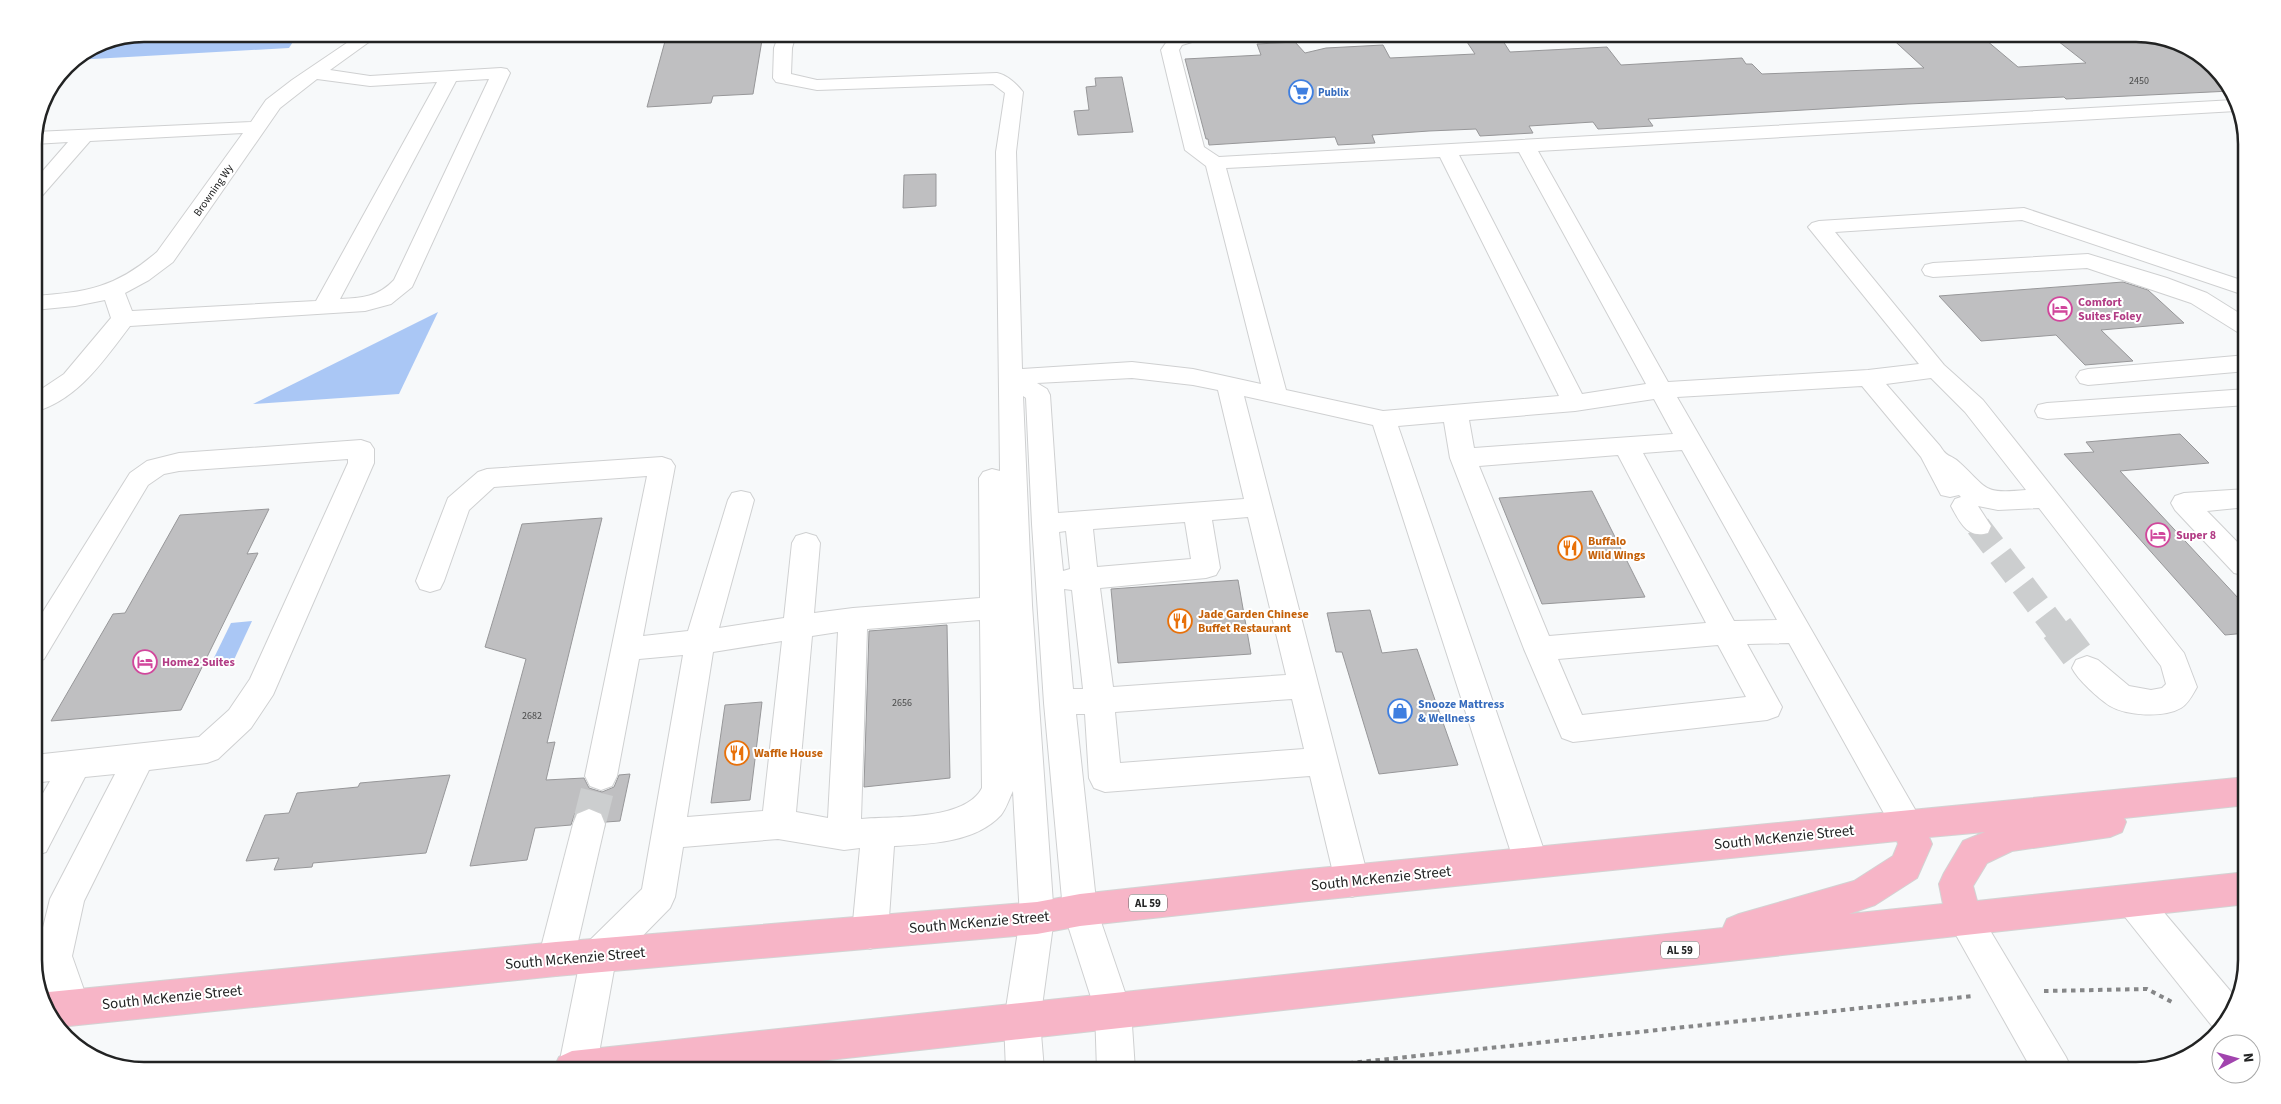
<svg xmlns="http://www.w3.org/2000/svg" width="2281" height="1104" font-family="'Source Sans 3',sans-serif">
  <rect width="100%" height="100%" fill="#f7f9fa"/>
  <!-- water -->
  <g fill="#aac7f5">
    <path d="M144,34H298L289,48L75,60L102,42Z"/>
    <path d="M438,312L399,394L253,404Z"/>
    <path d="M252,621L232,664L210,666L231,623Z"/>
  </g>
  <!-- building -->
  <g fill="#bfbfc1" stroke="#979799">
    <path d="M667,34H763L753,94L713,96L711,103L647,107Z"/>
    <path d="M1887,34H1920L1924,38L1980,35L2018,67L2086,63L2049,34H2101L2104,36L2140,35L2175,43L2217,72L2229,83L2231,91L2066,99L2064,97L1908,104L1648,119L1653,126L1598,129L1593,122L1529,126L1533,133L1480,136L1476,129L1429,131L1372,135L1375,143L1338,145L1335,137L1209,145L1208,139H1206L1185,59L1261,55L1257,44L1295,42L1305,53L1326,48L1383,45L1390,58L1475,54L1467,42L1503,41L1510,52L1607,47L1621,65L1742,58L1746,64H1752L1762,74L1924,68Z"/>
    <path d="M1122,77L1133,132L1078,135L1074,111L1089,110L1086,87L1096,86L1095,78Z"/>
    <path d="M936,174V206L903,208L904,175Z"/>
    <path d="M2123,282L2148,290L2184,323L2101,330L2133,361L2085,365L2056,335L1981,341L1939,296Z"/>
    <path d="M2180,434L2209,463L2120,471L2239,599L2247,598V633L2225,635L2064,454L2094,452L2086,442Z"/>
    <path d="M1592,491L1645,597L1542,604L1499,498Z"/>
    <path d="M269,509L247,554L258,553L181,710L51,721L113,614L125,613L180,515Z"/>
    <path d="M602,518L547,743L555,742L546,780L584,778L589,788L602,792L614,787L619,775L630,774L620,821L606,822L602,812L588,807L575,813L571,825L535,828L527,860L470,866L526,659L485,647L522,524Z"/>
    <path d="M1238,580L1251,654L1118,663L1111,589Z"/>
    <path d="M1370,610L1382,653L1417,649L1458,765L1379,774L1342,652H1336L1327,613Z"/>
    <path d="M947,625L950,778L864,787L869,631Z"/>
    <path d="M762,702L750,800L711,803L725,705Z"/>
    <path d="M450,775L426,853L313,863L312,867L274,870L279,858L246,861L265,815L289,813L297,793L358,787L360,783Z"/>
  </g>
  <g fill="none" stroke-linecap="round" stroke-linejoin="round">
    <!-- minor-tunnel-far1 -->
    <path stroke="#cccecf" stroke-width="25" stroke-dasharray="25 12" stroke-linecap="butt" d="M1978,526L2057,630"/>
    <!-- minor-tunnel -->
    <g stroke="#cccecf" stroke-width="33" stroke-dasharray="33 17" stroke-linecap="butt">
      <path d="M2057,628L2087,668"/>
      <path d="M589,824L601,776"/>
    </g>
    <!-- minor casing -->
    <g stroke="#cfd0d1" stroke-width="2">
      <g id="minor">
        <path d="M360,34H380L330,70L370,76L501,68L507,69L510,73L412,287L391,304L365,311L130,326C104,360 78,400 34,412V394L64,374L111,318L105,300L75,306L34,310V296C88,292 115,288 157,252L243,133L90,141L41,197L34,199V181L68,142L34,144L35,132L251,122L266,100L292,80ZM317,79L370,86L437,82L316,301L132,311L125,293L149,280L173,262L280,108ZM489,79L394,280C378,297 362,298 340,299L456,81Z"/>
        <path d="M779,34H796L792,48L791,74L817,80L997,73C1007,75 1017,84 1023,92L1016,152L1022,369L1132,362L1193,369L1261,384L1206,166L1185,150L1161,50L1170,37L1184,34H1265L1262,38L1256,39L1192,42L1182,45L1179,50L1204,147L1219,157L2234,100L2238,110L2236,111L1538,151L1668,382L1868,370L1919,364L1808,227L1812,223L1819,221L2024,208L2247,282V296L2022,220L1835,232L1944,365L1983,400L2184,653L2197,687C2193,694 2188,704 2181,708C2164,718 2127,716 2110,706C2098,698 2078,680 2072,668L2076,660L2087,656L2098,660L2129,686L2151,690L2162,688L2166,684L2161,666L2039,508L1998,510L1978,506L1991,526L1988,533C1967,539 1960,522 1951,506L1955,499L1961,497L1959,495L1950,497L1941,495L1921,457L1862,386L1677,397L1924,825L1920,835L1908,840L1896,835L1789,643L1747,644L1782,707L1778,716L1767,720L1573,742L1562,738L1524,649L1450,458L1444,422L1398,426L1548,862L1543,873L1531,877L1519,873L1514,862L1373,425L1244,396L1369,881L1364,892L1352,897L1340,892L1335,881L1310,776L1105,792L1094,788L1089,778L1085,714H1076L1097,910L1131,1010L1135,1070H1097L1095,1010L1063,910L1044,703L1032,524L1026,398L1023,396L1032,605L1054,918L1040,1021L1044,1070H1006L1004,1021L1020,918L1013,791C1009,799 1006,809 1001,815C975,843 929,844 894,846L888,932L882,944L870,949L858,944L852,932L860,848L844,850L778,839L683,847L675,897L670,908L615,964L596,1070H558L581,956L586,944L642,889L683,655L639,659L617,776L612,786L601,790L590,786L585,776L647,476L494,487L469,510L444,581L440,589L430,592L420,589L416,581L448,498L478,472L487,469L662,457L671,460L675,466L643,636L688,631L728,500L732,493L741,491L750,493L754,500L719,628L784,618L792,543L796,536L806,533L816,536L820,543L814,613L853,608L980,598L979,478L983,472L992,469L1000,471L996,152L1005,93L993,84L817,90L776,82L773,78L774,48ZM1519,152L1646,384L1582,394L1459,155ZM1440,157L1559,396L1383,411L1286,390L1226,168ZM1132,378L1193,385L1218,390L1244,499L1058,513L1050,395L1047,389L1037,383ZM1931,378L1965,412L2026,490C1983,494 1989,490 1960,463C1951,454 1948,459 1940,446L1886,384ZM1654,399L1673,434L1474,448L1469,420L1575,411ZM1682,450L1777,620L1734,621L1643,453ZM1618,455L1706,623L1549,636L1479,466ZM1248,517L1286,675L1113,687L1100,588L1206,578L1216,575L1220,568L1212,520ZM1185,522L1191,559L1097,567L1093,529ZM1066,531L1070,569L1063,571L1059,532ZM1064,589L1072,590L1083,689H1073ZM980,620L982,788C965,821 894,816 861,819L867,629ZM838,632L828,818L796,812L812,636ZM782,641L763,811L687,817L713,652ZM1718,645L1746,697L1582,715L1558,659ZM1292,699L1304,749L1120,763L1115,712Z"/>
        <path d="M2088,254L2167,278L2207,293L2247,318V335L2239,333L2191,303L2087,268L1933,277L1925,275L1922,270L1925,265L1933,263Z"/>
        <path d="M2247,355V371L2088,385L2080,383L2076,377L2080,371L2088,369Z"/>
        <path d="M2247,389V405L2047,419L2038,417L2035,411L2038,405L2047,403Z"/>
        <path d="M361,440L370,443L374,449V463L273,695L251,728L218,759L207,763L149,770L84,901L72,956L90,1007L85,1020L72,1025L59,1020L36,956L50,899L115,774L85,777L46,852L34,856V809L50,781L34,783V755L199,737L229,710L250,679L348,463V459L179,471L164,474L148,485L44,659L34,663V626L130,473L147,461L179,453Z"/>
        <path d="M2247,489V507L2207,511L2247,552V576L2234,573L2175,510L2171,503L2175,496L2184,493Z"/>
        <path d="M589,809L601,814L605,824L574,959L569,971L556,976L543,971L538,959L573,824L577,814Z"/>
        <path d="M2133,885L2145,890L2238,1000L2236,1008L2216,1031L2121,912L2116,901L2121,890Z"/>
        <path d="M1964,903L1976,907L2066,1057L2072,1070H2032L1947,919L1952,907Z"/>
      </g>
    </g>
    <!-- major casing -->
    <g stroke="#d3d3d3" stroke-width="2">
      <path id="major" d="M2247,777V805L2124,818L2126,822L2122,832L2110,837L2012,851L1987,863L1973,886L1977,901L2247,872V904L738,1070H553L559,1057L572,1051L1723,928L1727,919L1739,914L1854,881L1893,856L1898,844L1897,841L1299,902L1080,926L1037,934L556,976L59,1027L53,1021L43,994L49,992L556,942L1037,902L1080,894L1299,870ZM1985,832L1963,841L1944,873L1939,884L1943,904L1849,914L1875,905L1917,878L1932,844L1929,837Z"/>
    </g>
    <!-- path -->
    <g stroke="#868788" stroke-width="4" stroke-dasharray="4.5 4.5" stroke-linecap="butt">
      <path d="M2044,991L2147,989L2172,1002"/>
      <path d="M1286,1070L1973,996"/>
    </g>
    <!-- minor -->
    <use href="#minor" fill="#fff" fill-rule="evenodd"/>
    <!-- major -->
    <use href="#major" fill="#f7b5c7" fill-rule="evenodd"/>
  </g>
  <!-- icons -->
  <defs>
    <g id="supermarket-ring" transform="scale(1.25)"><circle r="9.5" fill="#fff" stroke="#3f7fe0" stroke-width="1.5"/><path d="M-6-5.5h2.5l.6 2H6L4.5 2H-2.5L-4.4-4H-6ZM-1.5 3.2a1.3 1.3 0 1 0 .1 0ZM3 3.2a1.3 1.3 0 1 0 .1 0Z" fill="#3f7fe0"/></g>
    <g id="hotel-ring" transform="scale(1.25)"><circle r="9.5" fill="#fff" stroke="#d1479c" stroke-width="1.5"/><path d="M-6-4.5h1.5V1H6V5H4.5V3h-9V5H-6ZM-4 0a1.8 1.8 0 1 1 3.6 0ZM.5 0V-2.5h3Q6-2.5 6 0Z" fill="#d1479c"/></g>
    <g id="restaurant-ring" transform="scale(1.25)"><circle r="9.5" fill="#fff" stroke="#e8710a" stroke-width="1.5"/><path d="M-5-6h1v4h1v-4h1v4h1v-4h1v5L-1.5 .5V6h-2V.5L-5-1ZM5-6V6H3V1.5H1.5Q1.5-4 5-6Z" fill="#e8710a"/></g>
    <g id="shop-ring" transform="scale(1.25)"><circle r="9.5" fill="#fff" stroke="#3f7fe0" stroke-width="1.5"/><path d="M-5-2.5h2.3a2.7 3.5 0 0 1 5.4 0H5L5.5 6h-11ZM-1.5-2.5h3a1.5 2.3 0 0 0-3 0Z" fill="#3f7fe0"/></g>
  </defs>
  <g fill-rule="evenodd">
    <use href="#supermarket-ring" x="1301" y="92"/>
    <use href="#hotel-ring" x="2060" y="309"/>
    <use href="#hotel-ring" x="2158" y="535"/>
    <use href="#restaurant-ring" x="1570" y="548"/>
    <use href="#restaurant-ring" x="1180" y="621"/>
    <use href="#hotel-ring" x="145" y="662"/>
    <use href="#shop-ring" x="1400" y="711"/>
    <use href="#restaurant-ring" x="737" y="753"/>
  </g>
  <g text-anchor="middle" stroke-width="4" stroke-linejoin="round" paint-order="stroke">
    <!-- number labels -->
    <g font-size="10" fill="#494a4a">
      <text x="2139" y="84">2450</text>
      <text x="902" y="706">2656</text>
      <text x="532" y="719">2682</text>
    </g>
    <!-- far-shop labels -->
    <g font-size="11" font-weight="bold" fill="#366cbe" stroke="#fff" text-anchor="start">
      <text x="1318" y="96">Publix</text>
    </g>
    <!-- far-street labels -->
    <g font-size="11" fill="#222323" stroke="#fff">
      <text transform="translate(213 190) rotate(-55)" y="4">Browning Wy</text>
    </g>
    <!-- shield labels -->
    <g fill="#fff" stroke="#646565" stroke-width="1">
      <rect x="1129" y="894.5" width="38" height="17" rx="4"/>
      <rect x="1661" y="941.5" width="38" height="17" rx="4"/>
    </g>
    <g font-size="11" font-weight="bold" fill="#222323">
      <text x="1148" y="907">AL 59</text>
      <text x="1680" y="954">AL 59</text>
    </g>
    <!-- hotel labels -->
    <g font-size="12" font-weight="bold" fill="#b23c85" stroke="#fff" text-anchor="start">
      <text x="2078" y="306">Comfort<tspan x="2078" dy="14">Suites Foley</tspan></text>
      <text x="2176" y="539">Super 8</text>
      <text x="162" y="666">Home2 Suites</text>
    </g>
    <!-- food labels -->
    <g font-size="12" font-weight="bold" fill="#c56008" stroke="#fff" text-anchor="start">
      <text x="1588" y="545">Buffalo<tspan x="1588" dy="14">Wild Wings</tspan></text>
      <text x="1198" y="618">Jade Garden Chinese<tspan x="1198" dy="14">Buffet Restaurant</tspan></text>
      <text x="754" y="757">Waffle House</text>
    </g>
    <!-- shop labels -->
    <g font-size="12" font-weight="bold" fill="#366cbe" stroke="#fff" text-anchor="start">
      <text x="1418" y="708">Snooze Mattress<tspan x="1418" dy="14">&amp; Wellness</tspan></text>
    </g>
    <!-- near-street labels -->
    <g font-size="15" fill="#222323" stroke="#fff">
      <text transform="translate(1784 837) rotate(-6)" y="5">South McKenzie Street</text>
      <text transform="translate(1381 878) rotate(-6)" y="5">South McKenzie Street</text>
      <text transform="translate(979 922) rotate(-5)" y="5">South McKenzie Street</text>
      <text transform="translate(575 958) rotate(-5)" y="5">South McKenzie Street</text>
      <text transform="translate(172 997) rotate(-6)" y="5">South McKenzie Street</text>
    </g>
  </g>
  <!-- crop -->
  <path d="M0 0H2281V1104H0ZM144 42H2136A102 102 0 0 1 2238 144V960A102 102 0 0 1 2136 1062H144A102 102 0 0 1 42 960V144A102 102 0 0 1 144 42Z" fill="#fff" fill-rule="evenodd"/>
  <path fill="none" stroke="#222323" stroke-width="2.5" d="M144 42H2136A102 102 0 0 1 2238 144V960A102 102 0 0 1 2136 1062H144A102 102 0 0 1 42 960V144A102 102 0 0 1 144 42Z"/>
  <!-- north arrow -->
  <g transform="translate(2236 1059) rotate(84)"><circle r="24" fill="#ffffff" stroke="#a7a7a7"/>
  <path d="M0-4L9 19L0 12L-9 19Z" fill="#a144ae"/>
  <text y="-8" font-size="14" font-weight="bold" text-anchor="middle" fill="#222323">N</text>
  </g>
</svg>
